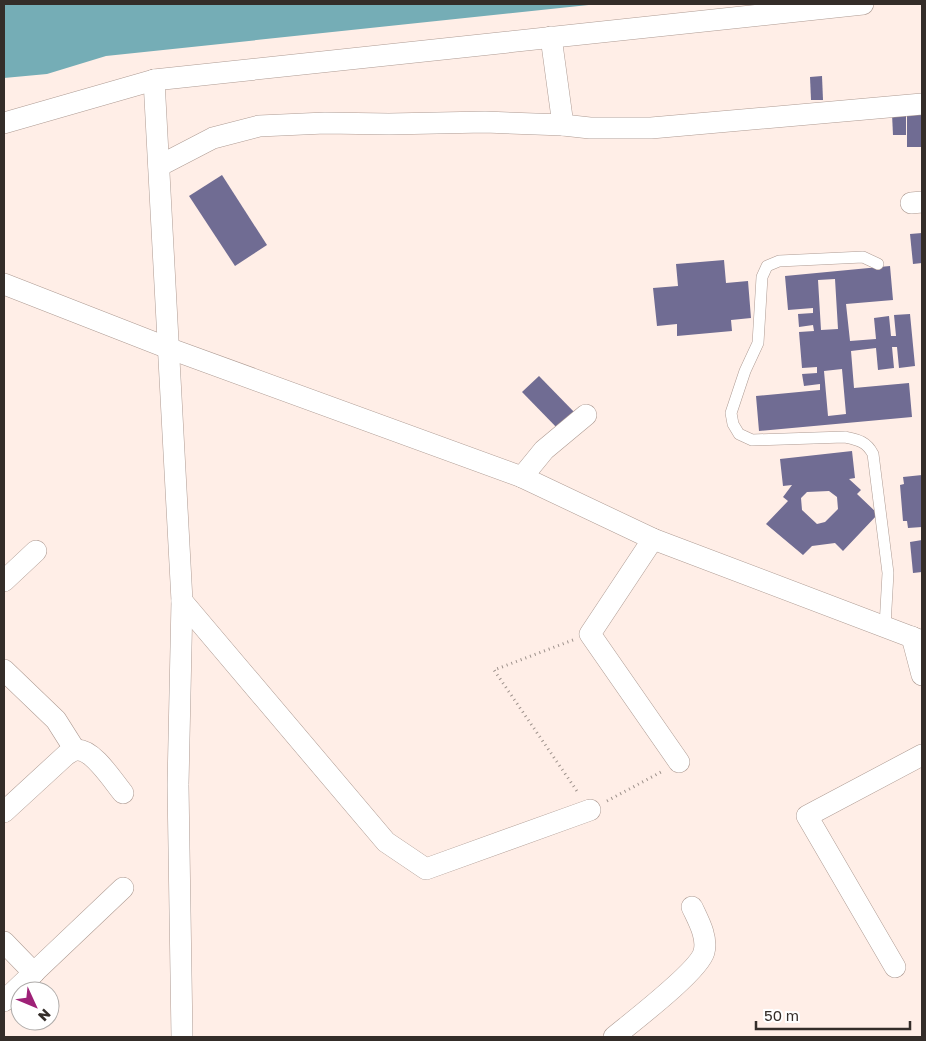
<svg xmlns="http://www.w3.org/2000/svg" width="926" height="1041" font-family="'Golos Text',sans-serif">
  <rect width="100%" height="100%" fill="#ffeee7"/>
  <!-- water -->
  <path fill="#75adb6" d="M4,4H598L106,56L47,74L4,78Z"/>
  <!-- building -->
  <g fill="#706c93" fill-rule="evenodd">
    <path d="M822,76L823,100H811L810,77Z"/>
    <path d="M922,111V147H907V112Z"/>
    <path d="M892,114H906V135H893Z"/>
    <path d="M222,175L267,245L235,266L189,196Z"/>
    <path d="M922,233V263L913,264L910,234Z"/>
    <path d="M724,260L726,283L748,281L751,318L731,320L732,331L677,336V324L657,326L653,288L678,286L676,264Z"/>
    <path d="M890,266L893,300L846,304L850,341L876,339L874,318L889,316L891,336H896L894,315L910,314L915,366L899,368L897,347H892L894,368L878,370L876,348L851,351L854,388L909,383L912,417L759,431L756,396L820,390V384L804,386L802,374L817,373V367L802,368L799,332L814,331L813,325L799,327L798,314L813,313V308L788,310L785,276ZM835,279L838,329L821,330L818,280ZM842,369L846,414L828,416L824,371Z"/>
    <path d="M539,376L577,415L560,431L522,392Z"/>
    <path d="M852,451L855,478L849,479L861,490L857,494L878,514L843,551L835,543L812,546L803,555L766,524L788,501L783,497L792,485L783,486L780,459ZM829,491L837,497L838,509L825,522L817,524L802,510L801,498L807,492Z"/>
    <path d="M922,475V527L908,528L907,521H903L900,485L904,484L903,477Z"/>
    <path d="M922,540V572L913,573L910,542Z"/>
  </g>
  <g fill="none" stroke-linecap="round" stroke-linejoin="round">
    <!-- lane casing -->
    <g stroke="#ae9b93" stroke-width="12">
      <path id="lane" d="M878,264L863,257L779,261L767,266L762,277L758,343L745,371L731,413L733,424L739,434L752,440L844,437C858,440 866,441 873,454L888,573L885,626"/>
    </g>
    <!-- street casing -->
    <g stroke="#ae9b93" stroke-width="22">
      <g id="street">
        <path d="M551,37L563,125L590,128H651L922,104"/>
        <path d="M154,80L182,601L178,785L182,1037"/>
        <path d="M4,123L154,80L863,4"/>
        <path d="M159,166L213,138L259,126L325,123L389,124L485,122L563,125"/>
        <path d="M911,203L922,202"/>
        <path d="M4,284L168,348L522,477L653,539L922,641"/>
        <path d="M522,477L544,450L586,415"/>
        <path d="M653,539L590,634L679,762"/>
        <path d="M4,581L36,551"/>
        <path d="M182,601L386,842L426,869L590,810"/>
        <path d="M912,637L922,675"/>
        <path d="M4,670L56,720L75,750"/>
        <path d="M4,812L66,755C69,753 73,750 77,750C93,749 113,781 123,793"/>
        <path d="M4,942L34,973"/>
        <path d="M895,967L807,816L922,755"/>
        <path d="M4,1001L123,888"/>
        <path d="M614,1037C632,1022 699,971 704,952C708,937 698,920 692,907"/>
      </g>
    </g>
    <!-- path -->
    <g stroke="#9d918b" stroke-width="3" stroke-dasharray="1 4" stroke-linecap="butt">
      <path d="M573,640L494,670L579,794"/>
      <path d="M607,801L661,772"/>
    </g>
    <!-- lane -->
    <use href="#lane" stroke="#fff" stroke-width="11"/>
    <!-- street -->
    <use href="#street" stroke="#fff" stroke-width="21"/>
  </g>
  <!-- border -->
  <rect width="926" height="1041" fill="none" stroke="#342d29" stroke-width="10"/>
  <!-- north arrow -->
  <g transform="translate(35 1006) rotate(134)"><circle r="24" fill="#ffffff" stroke="#aeaba9"/>
  <path d="M0-4L9 19L0 12L-9 19Z" fill="#9e2177"/>
  <text y="-8" font-size="14" font-weight="bold" text-anchor="middle" fill="#342d29">N</text>
  </g>
  <!-- scale -->
  <path d="M756 1021v8h154v-8" fill="none" stroke="#342d29" stroke-width="2.5"/>
  <text x="764" y="1021" font-size="15" fill="#342d29" stroke="#ffffff" stroke-width="4" paint-order="stroke">50 m</text>
</svg>
